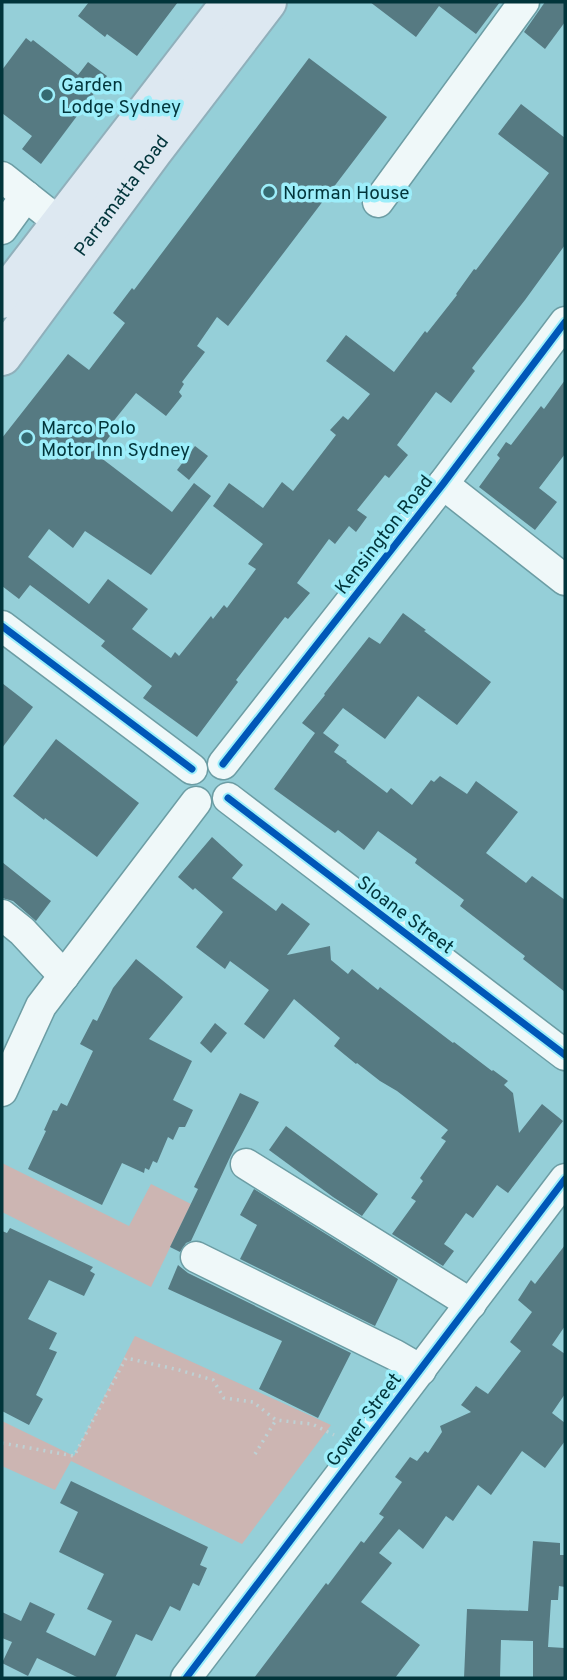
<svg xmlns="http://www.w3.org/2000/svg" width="567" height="1680" font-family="Overpass,sans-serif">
  <rect width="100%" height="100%" fill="#95cfd8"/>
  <!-- green -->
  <g fill="#ccb5b2">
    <path d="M2,1163L129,1226L151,1184L191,1204L151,1287L2,1212Z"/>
    <path d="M135,1336L331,1425L242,1544L71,1461L55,1490L2,1466V1421L74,1456Z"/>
  </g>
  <!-- building -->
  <g fill="#567a82">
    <path d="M89,2H178L137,56L107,34L105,37L78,16Z"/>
    <path d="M370,2H500L476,34L439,6L416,37Z"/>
    <path d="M545,2H565V22L545,49L524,32Z"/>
    <path d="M26,38L31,42L33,40L78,75L88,62L107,76L41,164L22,149L32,136L2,113V70Z"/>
    <path d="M309,58L387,117L228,326L217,317L197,346L205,352L182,382L184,384L179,392L182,396L166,416L136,393L108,428L113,432L96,454L172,512L194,483L211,496L151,575L85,531L73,548L49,529L28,557L89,604L108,579L148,609L132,629L171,658L175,652L179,656L211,616L213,619L224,605L227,608L256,569L248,564L263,544L213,506L229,483L263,508L282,482L293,491L336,435L330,430L343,416L348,420L370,394L326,361L346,335L394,372L425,331L427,333L457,295L456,294L474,269L476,270L549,173L498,134L521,104L565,138V245L525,300L472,368L475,371L451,403L436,392L397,445L408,455L389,478L385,475L357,510L367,517L356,532L349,526L335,544L329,539L297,583L310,593L288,619L285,617L236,680L238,682L197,737L143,698L152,686L101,646L105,641L30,585L19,599L2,586V438L68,354L89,370L125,323L113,313L132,288L134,290Z"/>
    <path d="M565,380V454L539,488L557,502L535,530L479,487L500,458L497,455L506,442L511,445L541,406L544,409Z"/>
    <path d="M195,446L208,456L189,480L177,470Z"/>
    <path d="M403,613L426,630L424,631L491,682L457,725L418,696L385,739L343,708L323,733L339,745L334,752L347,761L346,762L387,793L391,788L412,805L431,780L434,782L440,776L467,794L476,781L518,812L486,853L526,883L532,876L565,900V992L523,959L525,956L460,906L464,900L415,863L417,859L378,831L364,850L338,830L335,833L274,789L315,733L302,723L325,695L324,694L369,637L380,644Z"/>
    <path d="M2,683L33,707L2,748Z"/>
    <path d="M56,739L139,803L97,857L45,818L44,820L13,796Z"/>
    <path d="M212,837L243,865L232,878L276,911L282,903L310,924L287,955L330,946L331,960L348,974L352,969L378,990L380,987L453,1043L454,1042L492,1071L493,1070L508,1081L504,1085L513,1093L519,1133L542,1104L563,1121L508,1193L497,1185L473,1218L466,1213L444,1244L454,1251L443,1266L392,1234L416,1201L411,1198L423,1181L420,1178L446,1141L441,1138L448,1130L397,1091L380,1081L357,1063L356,1064L334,1046L340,1038L294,999L264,1039L244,1024L269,990L230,961L225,969L196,947L223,912L195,888L193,890L178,877Z"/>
    <path d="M2,862L51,901L36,921L13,901L2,898Z"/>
    <path d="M136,959L183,997L149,1039L192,1061L173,1100L193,1110L185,1127H179L173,1140L168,1137L157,1163L153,1161L149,1170L145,1168L144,1173L122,1163L102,1205L28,1169L46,1131L44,1130L53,1110L57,1111L61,1103L67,1106L93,1051L80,1044L93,1019L97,1021L113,988Z"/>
    <path d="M215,1023L227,1033L211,1053L200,1043Z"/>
    <path d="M240,1093L259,1102L231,1155L191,1241L186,1243L180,1252L170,1247L198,1189L194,1187Z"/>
    <path d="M286,1126L378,1194L362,1216L333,1197L269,1150Z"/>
    <path d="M254,1189L398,1279L375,1326L240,1259L257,1225L240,1215Z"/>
    <path d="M10,1228L93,1267L90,1271L95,1274L84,1296L49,1280L28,1319L57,1333L49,1349L57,1352L36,1395L43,1399L29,1425L2,1411V1231L7,1233Z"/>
    <path d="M565,1245V1326L552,1345L565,1354V1394L552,1413L565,1423V1441L545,1468L522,1451L491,1495L478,1485L453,1521L446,1516L423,1549L399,1529L379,1553L392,1563L361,1602L420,1645L395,1678H254L326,1583L328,1585L361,1541L364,1543L384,1517L379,1514L402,1482L395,1477L410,1457L417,1461L425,1451L428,1453L442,1432L440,1426L471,1412L461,1405L476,1386L488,1394L521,1351L510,1342L532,1312L518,1300L531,1280L535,1284Z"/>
    <path d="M178,1265L188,1273L351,1353L318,1418L259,1389L282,1341L168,1289Z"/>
    <path d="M71,1481L208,1547L200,1565L207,1568L199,1586L193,1583L180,1611L170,1606L152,1641L136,1634L115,1678H79L37,1658L28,1676L2,1663L12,1642L2,1638V1612L21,1621L30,1602L55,1614L46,1632L95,1656L112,1621L87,1609L104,1574L59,1552L78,1512L60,1503Z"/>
    <path d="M533,1541L560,1543V1555H565V1587L559,1586L558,1600H551L548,1647L565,1648V1678H533V1641L501,1640L500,1678H464L467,1609L528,1611Z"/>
  </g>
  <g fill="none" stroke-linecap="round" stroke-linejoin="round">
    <!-- minor casing -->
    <g stroke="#6c9da4" stroke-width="33">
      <g id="minor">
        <path d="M2,177L60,223"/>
        <path d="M378,202L524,2"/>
        <path d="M2,229L26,196"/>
        <path d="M443,484L565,580"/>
        <path d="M2,626L192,769"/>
        <path d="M223,764L443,484L565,322"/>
        <path d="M228,798L565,1055"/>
        <path d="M2,915L22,931L64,976"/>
        <path d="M2,1091L41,1006L196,802"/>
        <path d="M246,1164L471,1304"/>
        <path d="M196,1257L395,1355L421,1370"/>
        <path d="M186,1678L565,1179"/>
      </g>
    </g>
    <!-- highway casing -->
    <g stroke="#90b0bb" stroke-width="42">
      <g id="highway">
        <path d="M2,299L231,2"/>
        <path id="s1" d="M2,356L153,151L267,2"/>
      </g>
    </g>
    <!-- path -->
    <g stroke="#bed1d4" stroke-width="3.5" stroke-dasharray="2 5" stroke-linecap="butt">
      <path d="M2,1443L74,1456L126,1358L179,1370L213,1380L224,1398L253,1402L276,1420L312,1424L334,1435"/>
      <path d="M255,1454L276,1420"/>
    </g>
    <!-- minor -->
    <use href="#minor" stroke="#eff8f9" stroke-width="30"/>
    <!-- highway -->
    <use href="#highway" stroke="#dde8f1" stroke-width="38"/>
    <!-- cycleway casing -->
    <g stroke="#9deefa" stroke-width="11">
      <g id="cycleway">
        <path d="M2,626L192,769"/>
        <path d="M223,764L443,484L565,322"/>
        <path d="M228,798L565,1055"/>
        <path d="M186,1678L565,1179"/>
      </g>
    </g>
    <!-- cycleway -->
    <use href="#cycleway" stroke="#0057b8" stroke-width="7"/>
  </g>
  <!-- markers -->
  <g fill="#356b72" stroke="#9deefa" stroke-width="2.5">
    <circle cx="47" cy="95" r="7"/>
    <circle cx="269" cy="192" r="7"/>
    <circle cx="27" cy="438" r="7"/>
  </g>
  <g text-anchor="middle" stroke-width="7" stroke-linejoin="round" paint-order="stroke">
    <!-- poi labels -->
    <g font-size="19" fill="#02353b" stroke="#9deefa" text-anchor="start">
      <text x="61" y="91">Garden<tspan x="61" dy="22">Lodge Sydney</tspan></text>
      <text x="283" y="199">Norman House</text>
      <text x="41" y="434">Marco Polo<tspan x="41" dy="22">Motor Inn Sydney</tspan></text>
    </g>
    <!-- street labels -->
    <g font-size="19" fill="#02353b" stroke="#9deefa">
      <text dy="7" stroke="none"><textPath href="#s1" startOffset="200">Parramatta Road</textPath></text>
      <text transform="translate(383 534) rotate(-52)" y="7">Kensington Road</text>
      <text transform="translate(406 914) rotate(37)" y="7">Sloane Street</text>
      <text transform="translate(363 1419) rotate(-53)" y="7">Gower Street</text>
    </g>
  </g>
  <!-- border -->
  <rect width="567" height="1680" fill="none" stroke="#02353b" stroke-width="7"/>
</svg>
